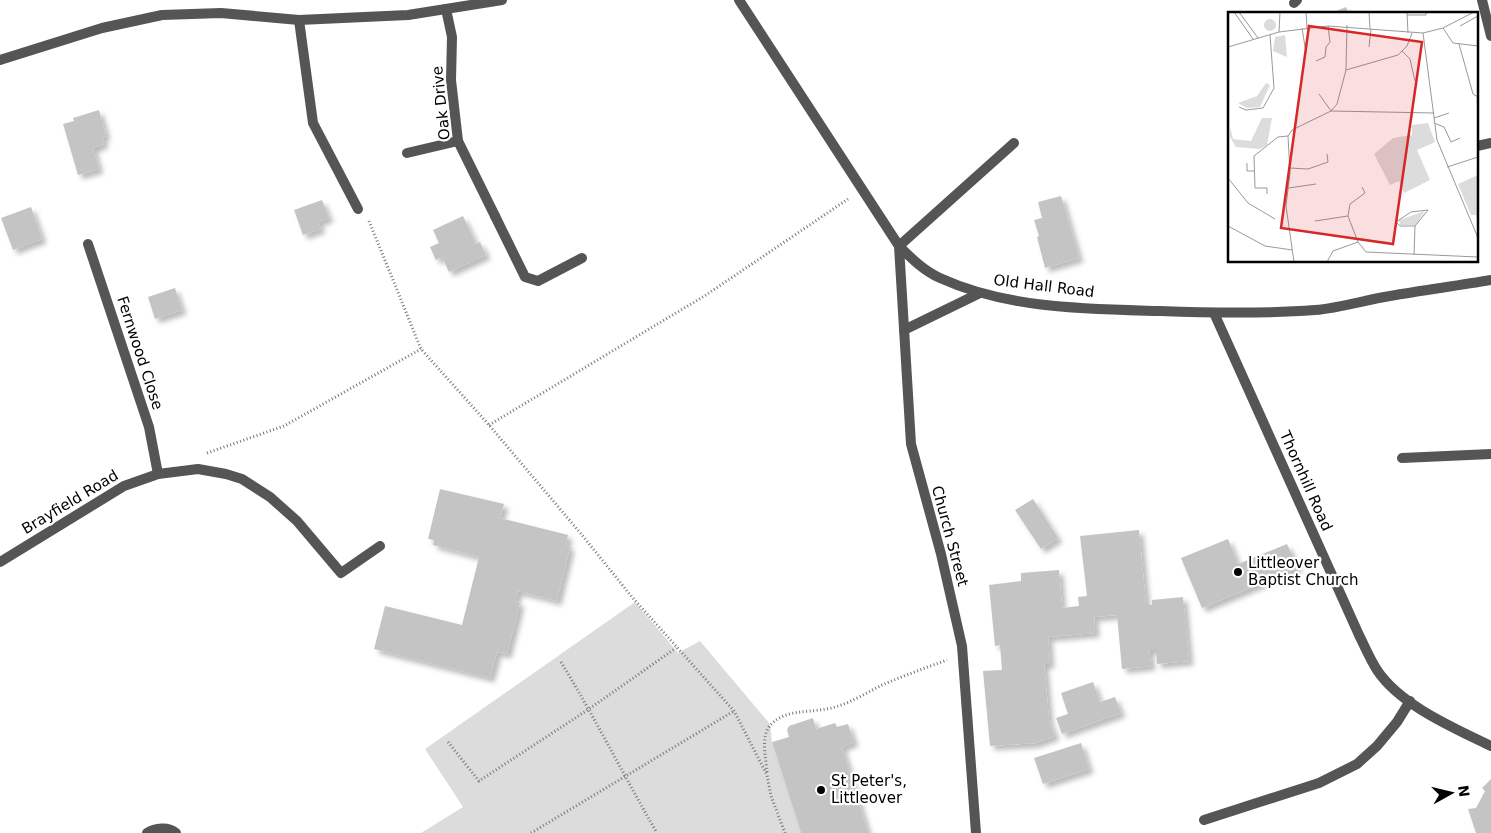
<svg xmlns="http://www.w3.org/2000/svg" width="1491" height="833" font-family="'DejaVu Sans',sans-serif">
  <defs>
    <filter id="shadow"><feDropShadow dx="4.5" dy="4.5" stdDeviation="2.5" flood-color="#0004"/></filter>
  </defs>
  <rect width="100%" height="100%" fill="#fff"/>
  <!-- green -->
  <path fill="#dcdcdc" d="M635,602L678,653L700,641L770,724L772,742L801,833H421L463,807L425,749Z"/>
  <!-- building -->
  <g fill="#c4c4c4" filter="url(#shadow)">
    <path d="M1346,7L1349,14H1329Z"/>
    <path d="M99,110L106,136L102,137L104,144L93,148L99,169L78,175L63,124L74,121L73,118Z"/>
    <path d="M1061,196L1079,258L1045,268L1037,237L1039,236L1034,220L1042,218L1038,202Z"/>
    <path d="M322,200L329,218L318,222L321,229L303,235L294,210Z"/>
    <path d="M31,207L42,239L13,250L1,218Z"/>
    <path d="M463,216L476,244L480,242L486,255L449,272L442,257L436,260L430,247L439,243L433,230Z"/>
    <path d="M175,288L182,310L155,319L148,297Z"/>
    <path d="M440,489L504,504L500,518L568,535L566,545L570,547L557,601L518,591L515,601L520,603L507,654L497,652L490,678L374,649L385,606L462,625L479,557L433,545L434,540L428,539Z"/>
    <path d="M1033,499L1058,538L1041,549L1015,510Z"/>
    <path d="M1139,530L1146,605H1152V600L1183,597L1189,661L1157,664L1156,650H1149L1151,666L1122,669L1117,615L1094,617L1095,633L1048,637L1050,664H1044L1049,720L1055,736L1036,743L990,746L983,671L1002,670L1000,645L995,646L989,585L1021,581V573L1059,570L1062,608L1079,606L1078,597L1087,596L1080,536Z"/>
    <path d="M1228,539L1238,564L1287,544L1298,568L1202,608L1181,558Z"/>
    <path d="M1093,682L1100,702L1115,697L1121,713L1062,734L1056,718L1068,714L1061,693Z"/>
    <path d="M813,718L816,729L835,723L837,727L848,724L854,742L842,747L868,833H801L772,742L789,737L787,730L789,726Z"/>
    <path d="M1081,743L1089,769L1043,784L1034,758Z"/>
    <path d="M1491,779V833H1476L1468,809L1476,808L1485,791L1482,788Z"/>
  </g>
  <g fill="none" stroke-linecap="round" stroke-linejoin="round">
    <!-- path -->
    <g stroke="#777" stroke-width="3" stroke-dasharray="1 2.5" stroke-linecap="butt">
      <path d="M369,221L421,349L489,425L582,535L632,597L734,711L767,775L771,796L785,833"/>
      <path d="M489,425L706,295L848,199"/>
      <path d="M207,453L284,426L421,349"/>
      <path d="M561,662C595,718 624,776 657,833"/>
      <path d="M448,742L479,781L589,709L676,648"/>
      <path d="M767,772C766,759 761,738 769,727C783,709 806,713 826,709C846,706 864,694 882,685C903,676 925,668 947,660"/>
      <path d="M531,833L734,711"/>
    </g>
    <!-- service -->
    <g stroke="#555" stroke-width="10">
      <path d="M1294,3L1297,0"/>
      <path d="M1477,146L1491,143"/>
      <path d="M495,216L525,277L538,281L582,258"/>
      <path d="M899,246L1014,143"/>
      <path d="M1402,458L1491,454"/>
      <path d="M1204,820L1319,783L1357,764L1377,746L1397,722L1410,701"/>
    </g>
    <!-- minor -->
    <g stroke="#555" stroke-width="10">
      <path d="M446,9L452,37L451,80L458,141L495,216"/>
      <path d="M299,20L313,123L358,209"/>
      <path d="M407,153L458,141"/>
      <path d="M88,244L149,427L158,474"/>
      <path d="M899,246L911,444L941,554L962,646L976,833"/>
      <path d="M1214,313L1359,635C1365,647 1370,659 1377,670C1400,705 1454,728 1491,746"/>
      <path d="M904,330L980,293"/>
      <path d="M0,562L124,486L158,474L198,469L226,474L242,479L270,497L297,521L341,573L380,546"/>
      <path d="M147,833C155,828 168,826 176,833"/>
    </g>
    <!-- tertiary -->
    <g stroke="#555" stroke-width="10">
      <path d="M739,0L899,246C911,258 924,271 940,278C1008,309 1087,309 1160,311C1212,313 1264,314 1315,310C1340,308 1365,300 1390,296C1423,290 1457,286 1491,280"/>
      <path d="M1482,0L1491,36"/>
      <path d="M0,60L102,28L162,15L221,13L299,20L408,15L502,0"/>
    </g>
  </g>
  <!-- markers -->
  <g fill="#000" stroke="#fff" stroke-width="2">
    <circle cx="1238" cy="572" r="5"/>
    <circle cx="821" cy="790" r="5"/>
  </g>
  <g text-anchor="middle" stroke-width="4.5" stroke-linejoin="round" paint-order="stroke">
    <!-- street labels -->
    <g font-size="15" fill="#000" stroke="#fff">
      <text transform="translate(441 103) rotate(-96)" y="5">Oak Drive</text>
      <text transform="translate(1044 286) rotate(7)" y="5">Old Hall Road</text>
      <text transform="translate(140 353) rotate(72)" y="5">Fernwood Close</text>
      <text transform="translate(1306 481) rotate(66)" y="5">Thornhill Road</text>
      <text transform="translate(70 502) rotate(-31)" y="5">Brayfield Road</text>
      <text transform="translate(950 536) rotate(75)" y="5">Church Street</text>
    </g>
    <!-- poi labels -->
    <g font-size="15" fill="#000" stroke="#fff" text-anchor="start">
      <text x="1248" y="568">Littleover<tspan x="1248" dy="17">Baptist Church</tspan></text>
      <text x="831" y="786">St Peter's,<tspan x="831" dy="17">Littleover</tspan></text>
    </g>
  </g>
  <!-- overview -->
  <g transform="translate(1228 12)">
    <rect width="250" height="250" fill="#fff"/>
    <path d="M36 13a6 6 0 1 1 12 0a6 6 0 1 1-12 0ZM57,23L59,45L45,39L47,25ZM38,71L42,73L32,95L19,96L10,91L29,84ZM34,106H44L39,133L32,137L8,135L2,125V115L5,127L23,129ZM200,111L207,130L189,138L202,168L176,181L171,169L162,173L146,142L165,126L184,123V113ZM250,163V217L248,203H243L230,172ZM197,199L188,213H172L171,208Z" fill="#dcdcdc"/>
    <path fill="none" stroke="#999" stroke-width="1" d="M6,0L25,27M11,0L30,26M78,0L79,16M141,0L142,17M179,0L180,21M179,3H198V0M232,14L250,4M74,16L78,41M215,16L225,31L250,34M51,20L52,0M195,21L209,128L250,226M231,32L245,82L250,85M0,35L51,20L100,14L195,21L215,16L246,0M141,35L143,17M174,39L182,47L187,69M88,49L97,45L98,35L102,30L100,14M118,58L170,43L179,34L184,21M91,82L103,99L206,101M11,95L18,98L35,96L46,76L42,23M206,106L221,101M206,111L216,115L223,130L232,126M60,124L64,118L103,99L109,92L118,58L119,13M60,124L62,161L58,194L66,250M19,151V159H26M219,155L250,145M62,156L80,157L100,150L99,142M0,166L20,191L47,207M134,175L137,181L122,192L120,204L130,230L138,240L250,245M61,176L88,172M39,182V176H27L26,144L50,125L60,124M87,209L120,204M0,214L37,234L64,238M186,243L187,214H172L168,210L183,200L200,198L187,214M99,250L105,239L130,230"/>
    <path fill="#d62828" fill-opacity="0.15" stroke="#d62828" stroke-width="2.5" d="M81,14L194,30L165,232L53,216Z"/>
    <rect width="250" height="250" fill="none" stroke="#000" stroke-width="2.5"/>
  </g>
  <!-- north arrow -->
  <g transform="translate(1451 793) rotate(82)" stroke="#ffffff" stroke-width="4" paint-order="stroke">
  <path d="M0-4L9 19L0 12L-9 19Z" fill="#000000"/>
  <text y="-8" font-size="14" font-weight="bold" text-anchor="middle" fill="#000000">N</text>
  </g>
</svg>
